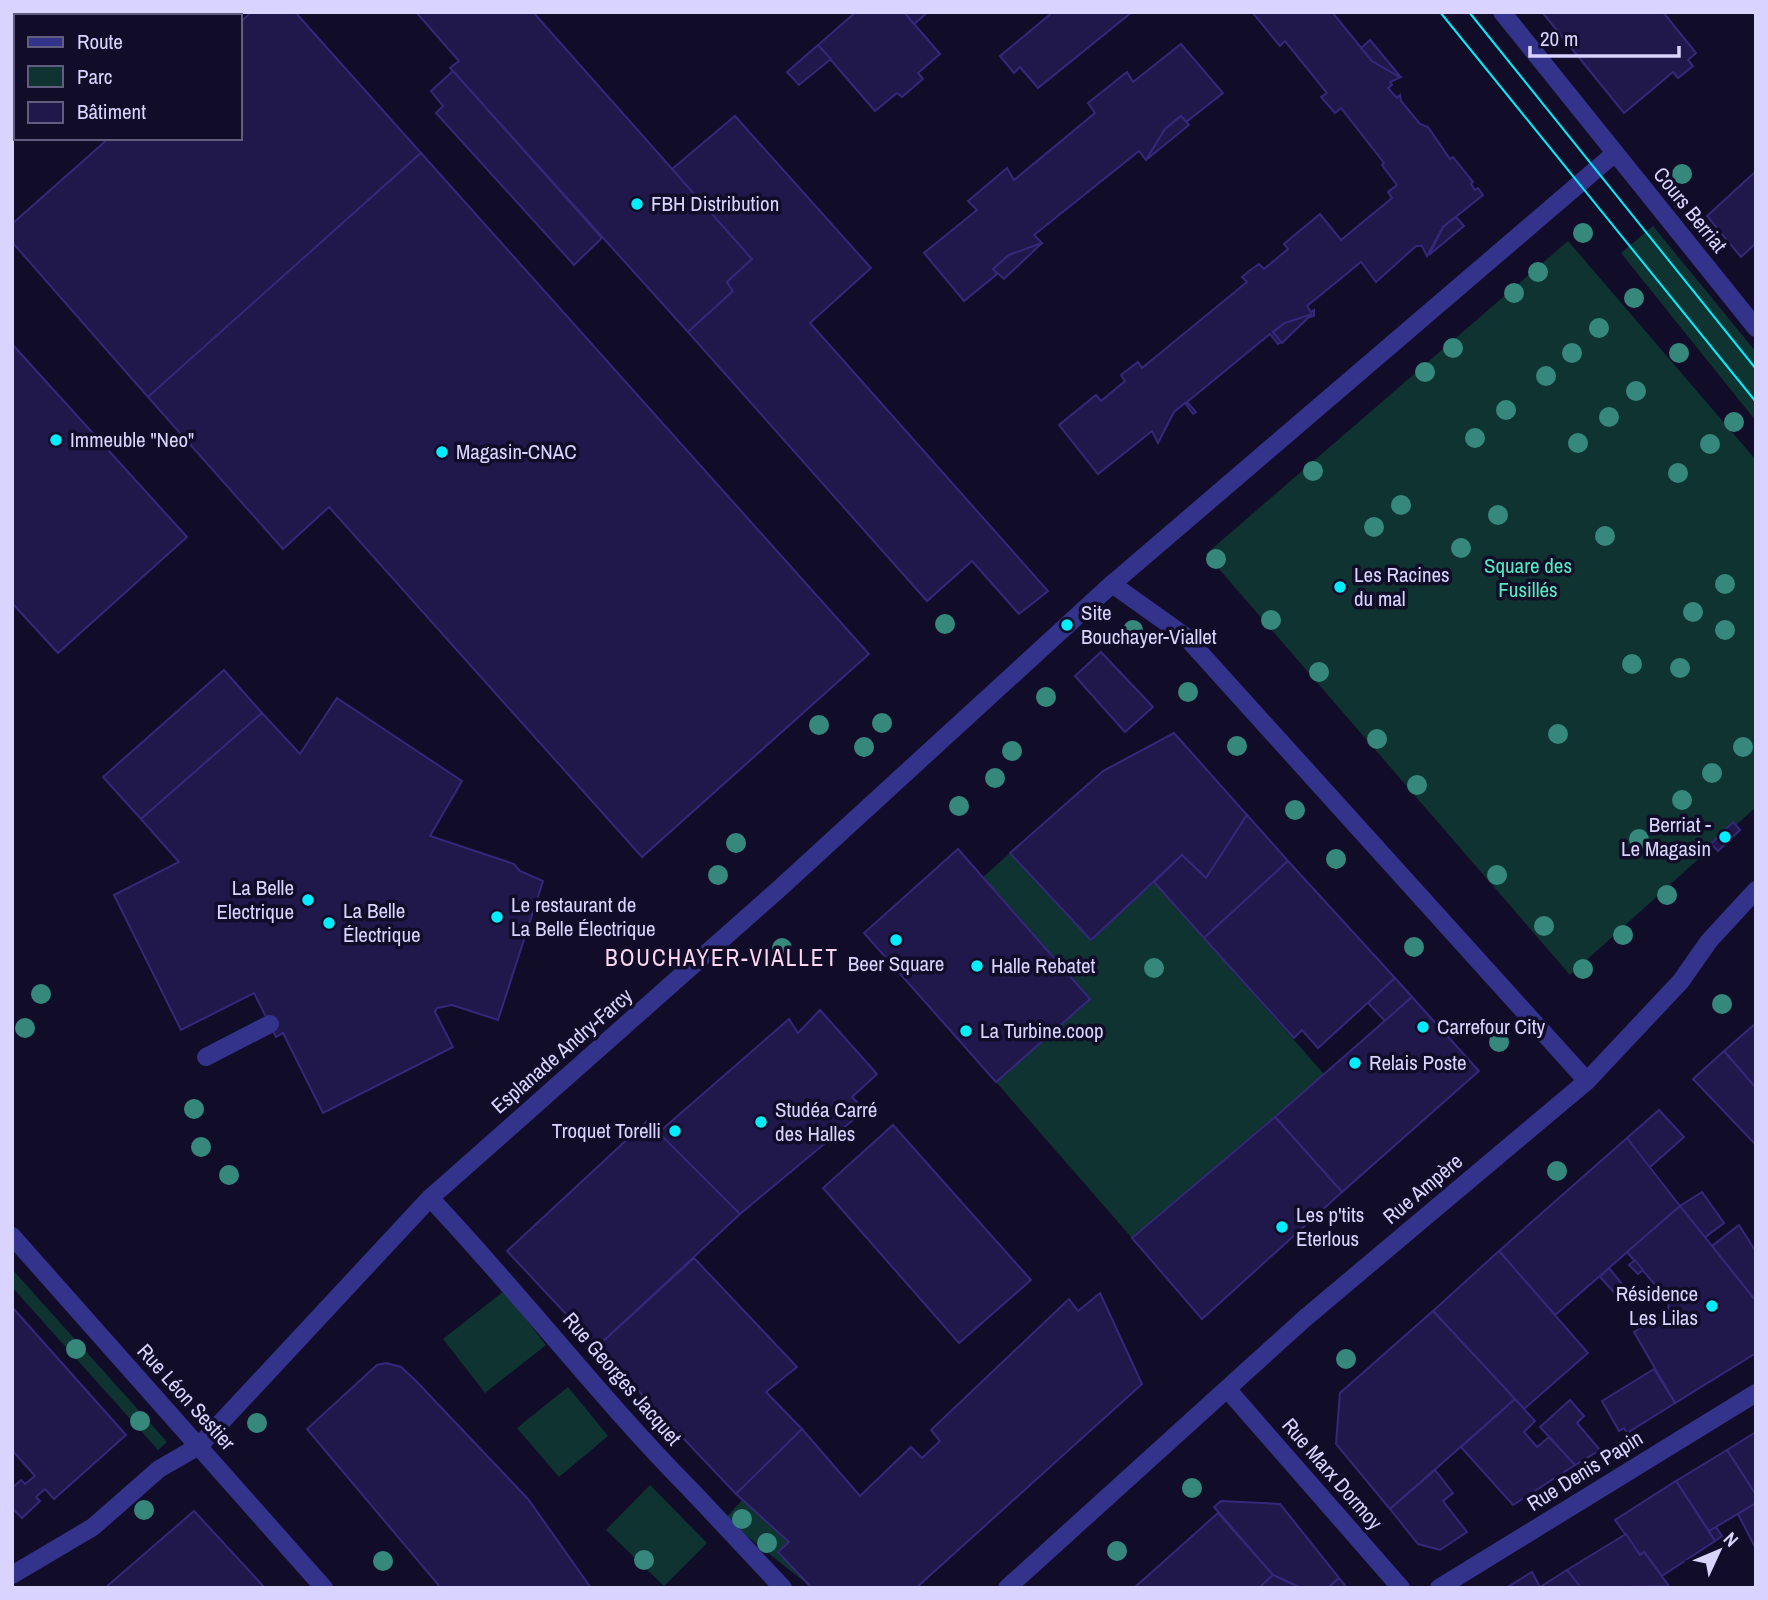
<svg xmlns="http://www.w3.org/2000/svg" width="1768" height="1600" font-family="'Archivo Narrow',sans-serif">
  <rect width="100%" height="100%" fill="#110d28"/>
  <!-- green -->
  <g fill="#0f3331">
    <path d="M1653,226L1756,352V421L1621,253Z"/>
    <path d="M1568,241L1756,460V807L1570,975L1206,554Z"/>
    <path d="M1010,853L1091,940L1154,882L1324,1074L1132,1238L996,1082L1090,999L983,877Z"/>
    <path d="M12,1269L167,1442L158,1450L12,1287Z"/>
    <path d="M504,1291L546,1345L485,1393L443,1339Z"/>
    <path d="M568,1387L608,1436L559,1477L517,1428Z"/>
    <path d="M650,1485L707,1543L664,1586L606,1530Z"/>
    <path d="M742,1500L789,1542L778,1552L810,1586L725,1519Z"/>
  </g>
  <!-- building -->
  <g fill="#20174b" stroke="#35277a" stroke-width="2">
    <path d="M251,12H295L421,153L148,397L12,242V224L109,138H240V23Z"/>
    <path d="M416,12H533L752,259L727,282L733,291L688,332L450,68L459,61Z"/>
    <path d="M856,12H904L940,54L918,73L923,79L902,97L897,93L875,111L818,45Z"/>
    <path d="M904,12H928L914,24Z"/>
    <path d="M1053,12H1132L1038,88L1020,67L1014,73L1000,56Z"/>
    <path d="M1252,12H1332L1372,61L1401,77L1390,82L1392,85L1388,88L1397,98L1400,95L1401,101L1420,124L1428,127L1450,159L1453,157L1473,182L1471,184L1475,190L1478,188L1483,195L1443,227L1427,256L1422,246H1416L1376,282L1361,262L1307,306L1311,312L1314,310V316L1285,323L1273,332L1281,342L1278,344L1270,334L1187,402L1196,412L1193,414L1185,403L1174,412L1158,443L1152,431L1098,474L1059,425L1096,395L1101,401L1125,381L1121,375L1138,362L1142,368L1247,282L1242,277L1249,271L1259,264L1264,269L1288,249L1284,244L1320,214L1341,240L1392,198L1388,192L1397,185L1382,165L1384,163L1341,108L1335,113L1321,97L1327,93L1285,41L1280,46Z"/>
    <path d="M1542,12H1663L1696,53L1688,60L1693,66L1678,78L1673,72L1624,113Z"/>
    <path d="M1370,40L1399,75L1398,76L1372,61L1361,48Z"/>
    <path d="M1181,44L1223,93L1186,122L1181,116L1165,129L1146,160L1139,151L1034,235L1042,243L1009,255L993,269L997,274L964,301L924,253L977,210L968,201L1007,168L1014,180L1095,113L1088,103L1127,72L1133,82Z"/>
    <path d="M818,45L831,59L799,85L787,72Z"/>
    <path d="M453,71L602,238L574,265L436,113L443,106L431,91Z"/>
    <path d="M735,116L871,268L810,323L1048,591L1019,614L972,561L927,601L688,332L733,291L727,282L752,259L672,169Z"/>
    <path d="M1181,116L1189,125L1146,160L1165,129Z"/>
    <path d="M421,153L869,654L642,857L329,507L283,549L148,397Z"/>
    <path d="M1756,171V243L1741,257L1707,216Z"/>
    <path d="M1456,217L1464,226L1429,255L1443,227Z"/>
    <path d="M1042,243L1004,279L993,269L1009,255Z"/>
    <path d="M1312,314L1282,343L1273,332L1285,323Z"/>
    <path d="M12,344L187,537L58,653L12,603Z"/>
    <path d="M1101,652L1153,707L1125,732L1075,676Z"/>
    <path d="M224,670L262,713L141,819L103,777Z"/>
    <path d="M337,698L462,781L430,836L514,864L520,871L543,881L498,1020L452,1005L437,1008L435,1012L453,1047L323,1113L283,1033L276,1037L254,993L181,1030L114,895L179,862L141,819L262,713L300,754Z"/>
    <path d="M1174,733L1247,815L1206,878L1182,855L1091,940L1010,853L1103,771Z"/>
    <path d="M1247,815L1288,861L1204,938L1154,882L1182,855L1206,878Z"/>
    <path d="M1733,822L1740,830L1718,851L1711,844Z"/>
    <path d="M958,849L1090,999L996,1082L864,933Z"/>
    <path d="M1288,861L1395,978L1318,1048L1302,1030L1294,1038L1204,938Z"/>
    <path d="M1395,978L1412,997L1385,1021L1368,1003Z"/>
    <path d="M1412,997L1479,1071L1342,1192L1275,1117Z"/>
    <path d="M820,1010L877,1074L852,1097L865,1110L740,1214L658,1133L789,1019L798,1033Z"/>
    <path d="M1756,1023V1088L1724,1051Z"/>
    <path d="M1724,1051L1756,1088V1145L1693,1079Z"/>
    <path d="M1659,1110L1684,1137L1649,1168L1627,1138Z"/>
    <path d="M1275,1117L1342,1192L1202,1319L1132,1238Z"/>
    <path d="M647,1121L740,1214L597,1347L507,1251Z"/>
    <path d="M893,1125L1031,1280L959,1343L823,1188Z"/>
    <path d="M1627,1138L1680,1206L1555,1315L1499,1251Z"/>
    <path d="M1702,1192L1724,1223L1704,1238L1680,1206Z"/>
    <path d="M1680,1206L1756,1301V1353L1675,1403L1634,1332L1668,1310L1669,1301L1627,1252Z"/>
    <path d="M1739,1225L1756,1252V1301L1712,1246Z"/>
    <path d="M1499,1251L1588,1353L1524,1409L1433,1311Z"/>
    <path d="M694,1258L797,1367L766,1392L802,1429L736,1494L597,1347Z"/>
    <path d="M1635,1260L1643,1270L1638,1274L1629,1265Z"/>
    <path d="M1609,1268L1630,1294L1622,1301L1600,1277Z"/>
    <path d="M1100,1293L1142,1384L916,1588H812L778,1552L789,1542L736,1494L802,1429L860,1496L911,1447L922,1458L940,1441L931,1430L1069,1299L1078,1311Z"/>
    <path d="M12,1307L126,1435L54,1499L45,1489L36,1497L40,1501L22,1518L12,1508V1488L21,1480L25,1484L35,1476L12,1450Z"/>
    <path d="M1433,1311L1515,1399L1390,1509L1336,1444L1340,1393Z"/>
    <path d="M386,1363L401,1367L416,1381L528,1499L591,1588H441L307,1429L377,1365Z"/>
    <path d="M1654,1369L1675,1403L1627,1433L1624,1428L1619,1431L1602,1401Z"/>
    <path d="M1515,1399L1535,1421L1524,1432L1537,1447L1549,1437L1575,1465L1513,1505L1461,1447Z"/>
    <path d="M1570,1400L1584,1416L1577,1423L1600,1450L1575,1465L1540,1427Z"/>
    <path d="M1756,1432V1495L1727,1450Z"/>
    <path d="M1727,1450L1756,1495V1503L1709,1531L1676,1481Z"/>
    <path d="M1435,1470L1453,1493L1443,1501L1467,1532L1440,1550L1418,1544L1390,1509Z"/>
    <path d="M1676,1481L1715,1541L1662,1576L1644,1552L1640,1555L1615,1520Z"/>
    <path d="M1221,1501L1280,1504L1339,1578L1328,1588H1301L1273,1575L1214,1507Z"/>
    <path d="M1756,1503V1549L1738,1514Z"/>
    <path d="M194,1511L265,1588H105Z"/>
    <path d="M1218,1513L1273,1575L1259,1588H1134Z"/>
    <path d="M1716,1527L1722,1536L1715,1541L1709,1531Z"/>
    <path d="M1626,1534L1640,1555L1644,1552L1669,1586L1581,1588L1567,1570Z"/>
    <path d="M1567,1570L1581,1588H1506L1532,1572L1540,1587Z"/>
    <path d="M1273,1575L1301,1588H1259Z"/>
    <path d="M1339,1578L1347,1588H1328Z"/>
  </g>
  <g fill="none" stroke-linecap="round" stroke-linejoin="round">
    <!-- service -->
    <path stroke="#34338c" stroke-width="18" d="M692,1491L783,1588"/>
    <!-- pedestrian -->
    <g stroke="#34338c" stroke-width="18">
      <path d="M206,1057L270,1024"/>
      <path d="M430,1198C520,1293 600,1398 692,1491"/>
      <path d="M199,1446L430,1198L779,889L1112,584"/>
    </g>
    <!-- minor -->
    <g stroke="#34338c" stroke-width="18">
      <path d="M1502,12L1756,328"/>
      <path d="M1587,1081L1185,636L1112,584L1614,154"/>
      <path d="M12,1236L324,1588"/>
      <path d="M1228,1390L1401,1588"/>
      <path d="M12,1575L93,1527L159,1469L199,1446"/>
      <path d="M1439,1588L1756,1393"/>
    </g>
    <!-- tertiary -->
    <path stroke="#34338c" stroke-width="18" d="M1007,1588L1304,1319L1587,1081L1681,981L1709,941L1756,890"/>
    <!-- motorway -->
    <g stroke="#ff4fa8" stroke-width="21">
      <path d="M28,16L32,12"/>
      <path d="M12,31L16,27"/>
    </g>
    <!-- tram -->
    <g stroke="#00edff" stroke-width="2">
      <path d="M1440,12L1756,402"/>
      <path d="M1469,12L1756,369"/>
    </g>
  </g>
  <!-- trees -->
  <g fill="#36887d">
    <circle cx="1682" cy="174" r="10"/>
    <circle cx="1583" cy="233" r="10"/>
    <circle cx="1538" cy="272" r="10"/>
    <circle cx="1514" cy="293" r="10"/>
    <circle cx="1634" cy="298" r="10"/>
    <circle cx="1599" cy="328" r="10"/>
    <circle cx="1453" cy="348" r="10"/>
    <circle cx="1572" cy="353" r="10"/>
    <circle cx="1679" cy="353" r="10"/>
    <circle cx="1425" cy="372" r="10"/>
    <circle cx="1546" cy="376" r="10"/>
    <circle cx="1636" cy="391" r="10"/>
    <circle cx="1506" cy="410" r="10"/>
    <circle cx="1609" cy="417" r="10"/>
    <circle cx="1734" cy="422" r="10"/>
    <circle cx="1475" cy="438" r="10"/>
    <circle cx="1578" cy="443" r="10"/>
    <circle cx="1710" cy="444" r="10"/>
    <circle cx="1313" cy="471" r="10"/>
    <circle cx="1678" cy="473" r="10"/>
    <circle cx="1401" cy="505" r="10"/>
    <circle cx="1498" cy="515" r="10"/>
    <circle cx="1374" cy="527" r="10"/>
    <circle cx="1605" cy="536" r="10"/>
    <circle cx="1461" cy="548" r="10"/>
    <circle cx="1216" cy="559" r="10"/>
    <circle cx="1725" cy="584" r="10"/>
    <circle cx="1693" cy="612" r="10"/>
    <circle cx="1271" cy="620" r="10"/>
    <circle cx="945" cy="624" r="10"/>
    <circle cx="1133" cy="630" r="10"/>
    <circle cx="1725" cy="630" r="10"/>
    <circle cx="1632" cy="664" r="10"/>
    <circle cx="1680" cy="668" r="10"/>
    <circle cx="1319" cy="672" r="10"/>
    <circle cx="1188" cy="692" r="10"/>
    <circle cx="1046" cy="697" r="10"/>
    <circle cx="882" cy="723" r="10"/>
    <circle cx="819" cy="725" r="10"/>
    <circle cx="1558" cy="734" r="10"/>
    <circle cx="1377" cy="739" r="10"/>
    <circle cx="1237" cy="746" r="10"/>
    <circle cx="864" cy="747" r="10"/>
    <circle cx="1743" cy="747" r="10"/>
    <circle cx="1012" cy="751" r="10"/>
    <circle cx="1712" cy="773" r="10"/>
    <circle cx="995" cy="778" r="10"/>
    <circle cx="1417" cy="785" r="10"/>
    <circle cx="1682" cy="800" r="10"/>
    <circle cx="959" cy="806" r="10"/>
    <circle cx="1295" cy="810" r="10"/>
    <circle cx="1639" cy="839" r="10"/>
    <circle cx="736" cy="843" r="10"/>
    <circle cx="1336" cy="859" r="10"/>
    <circle cx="718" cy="875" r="10"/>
    <circle cx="1497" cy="875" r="10"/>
    <circle cx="1667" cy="895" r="10"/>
    <circle cx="1544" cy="926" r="10"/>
    <circle cx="1623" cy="935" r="10"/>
    <circle cx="1414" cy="947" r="10"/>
    <circle cx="782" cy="948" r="10"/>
    <circle cx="1154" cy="968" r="10"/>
    <circle cx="1583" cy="969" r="10"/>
    <circle cx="41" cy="994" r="10"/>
    <circle cx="1722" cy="1004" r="10"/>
    <circle cx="25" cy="1028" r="10"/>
    <circle cx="1499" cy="1042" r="10"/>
    <circle cx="194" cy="1109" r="10"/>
    <circle cx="201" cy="1147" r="10"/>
    <circle cx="1557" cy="1171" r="10"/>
    <circle cx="229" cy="1175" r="10"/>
    <circle cx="76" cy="1349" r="10"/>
    <circle cx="1346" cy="1359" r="10"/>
    <circle cx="140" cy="1421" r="10"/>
    <circle cx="257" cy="1423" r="10"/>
    <circle cx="1192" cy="1488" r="10"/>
    <circle cx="144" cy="1510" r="10"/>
    <circle cx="742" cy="1519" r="10"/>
    <circle cx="767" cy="1543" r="10"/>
    <circle cx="1117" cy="1551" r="10"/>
    <circle cx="644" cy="1560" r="10"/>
    <circle cx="383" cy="1561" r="10"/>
  </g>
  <!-- markers -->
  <g fill="#00edff" stroke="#110d28" stroke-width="2.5">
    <circle cx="637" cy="204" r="7"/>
    <circle cx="56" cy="440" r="7"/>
    <circle cx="442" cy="452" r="7"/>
    <circle cx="1340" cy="587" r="7"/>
    <circle cx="1067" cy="625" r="7"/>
    <circle cx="1725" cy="837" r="7"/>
    <circle cx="308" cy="900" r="7"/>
    <circle cx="497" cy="917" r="7"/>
    <circle cx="329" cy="923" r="7"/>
    <circle cx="896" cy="940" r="7"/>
    <circle cx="977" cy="966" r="7"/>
    <circle cx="1423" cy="1027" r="7"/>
    <circle cx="966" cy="1031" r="7"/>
    <circle cx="1355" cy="1063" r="7"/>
    <circle cx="761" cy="1122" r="7"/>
    <circle cx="675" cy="1131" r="7"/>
    <circle cx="1282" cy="1227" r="7"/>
    <circle cx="1712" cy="1306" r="7"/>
  </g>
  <g text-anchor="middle" stroke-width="7" stroke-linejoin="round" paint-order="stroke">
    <!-- poi labels -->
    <g font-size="21" fill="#d8d4ff" stroke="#110d28" text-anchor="start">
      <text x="651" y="211">FBH Distribution</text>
      <text x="70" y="447">Immeuble "Neo"</text>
      <text x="456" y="459">Magasin-CNAC</text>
      <text x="1354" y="582">Les Racines<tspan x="1354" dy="24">du mal</tspan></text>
      <text x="1081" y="620">Site<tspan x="1081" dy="24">Bouchayer-Viallet</tspan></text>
      <text x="1711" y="832" text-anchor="end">Berriat -<tspan x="1711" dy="24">Le Magasin</tspan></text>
      <text x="294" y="895" text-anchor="end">La Belle<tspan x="294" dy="24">Electrique</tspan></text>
      <text x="511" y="912">Le restaurant de<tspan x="511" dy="24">La Belle Électrique</tspan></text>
      <text x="343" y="918">La Belle<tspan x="343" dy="24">Électrique</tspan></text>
      <text x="896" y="971" text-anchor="middle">Beer Square</text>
      <text x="991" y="973">Halle Rebatet</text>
      <text x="1437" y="1034">Carrefour City</text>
      <text x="980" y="1038">La Turbine.coop</text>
      <text x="1369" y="1070">Relais Poste</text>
      <text x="775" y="1117">Studéa Carré<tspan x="775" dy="24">des Halles</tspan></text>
      <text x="661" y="1138" text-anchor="end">Troquet Torelli</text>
      <text x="1296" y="1222">Les p'tits<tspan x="1296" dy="24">Eterlous</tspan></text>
      <text x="1698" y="1301" text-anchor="end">Résidence<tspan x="1698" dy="24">Les Lilas</tspan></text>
    </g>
    <!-- street labels -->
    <g font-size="21" fill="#d8d4ff" stroke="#110d28">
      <text transform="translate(1690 210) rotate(51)" y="7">Cours Berriat</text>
      <text transform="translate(562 1051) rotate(-41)" y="7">Esplanade Andry-Farcy</text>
      <text transform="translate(1423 1189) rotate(-40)" y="7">Rue Ampère</text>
      <text transform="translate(622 1379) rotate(49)" y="7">Rue Georges Jacquet</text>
      <text transform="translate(186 1397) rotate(48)" y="7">Rue Léon Sestier</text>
      <text transform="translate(1585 1471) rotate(-32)" y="7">Rue Denis Papin</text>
      <text transform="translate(1332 1474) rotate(49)" y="7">Rue Marx Dormoy</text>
    </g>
    <!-- park labels -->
    <g font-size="21" fill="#54ecc2" stroke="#110d28">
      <text x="1528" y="573">Square des<tspan x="1528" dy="24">Fusillés</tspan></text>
    </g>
    <!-- neighbourhood labels -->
    <g font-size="23" letter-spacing="2" fill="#ffd6f1" stroke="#110d28">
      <text x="722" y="966">BOUCHAYER-VIALLET</text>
    </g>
  </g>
  <!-- border -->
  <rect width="1768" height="1600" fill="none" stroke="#d8d4ff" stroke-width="28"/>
  <!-- legend -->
  <rect x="14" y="14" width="228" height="126" fill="#110d28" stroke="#615d7e" stroke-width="2"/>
  <rect x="28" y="37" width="35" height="10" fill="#34338c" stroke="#615d7e" stroke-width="2"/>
  <text x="77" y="49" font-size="21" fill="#d8d4ff">Route</text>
  <rect x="28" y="66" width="35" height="21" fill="#0f3331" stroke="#615d7e" stroke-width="2"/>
  <text x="77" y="84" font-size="21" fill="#d8d4ff">Parc</text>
  <rect x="28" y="102" width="35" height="21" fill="#20174b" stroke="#615d7e" stroke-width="2"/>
  <text x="77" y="119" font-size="21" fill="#d8d4ff">Bâtiment</text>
  <!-- north arrow -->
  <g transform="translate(1719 1551) rotate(46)" stroke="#110d28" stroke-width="5" paint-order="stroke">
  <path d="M0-5L12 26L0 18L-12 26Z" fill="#d8d4ff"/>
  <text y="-10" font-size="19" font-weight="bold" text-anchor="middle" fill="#d8d4ff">N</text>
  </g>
  <!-- scale -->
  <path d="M1530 46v10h149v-10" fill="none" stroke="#d8d4ff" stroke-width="3.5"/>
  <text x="1540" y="46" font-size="21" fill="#d8d4ff" stroke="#110d28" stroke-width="5" paint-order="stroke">20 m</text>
</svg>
